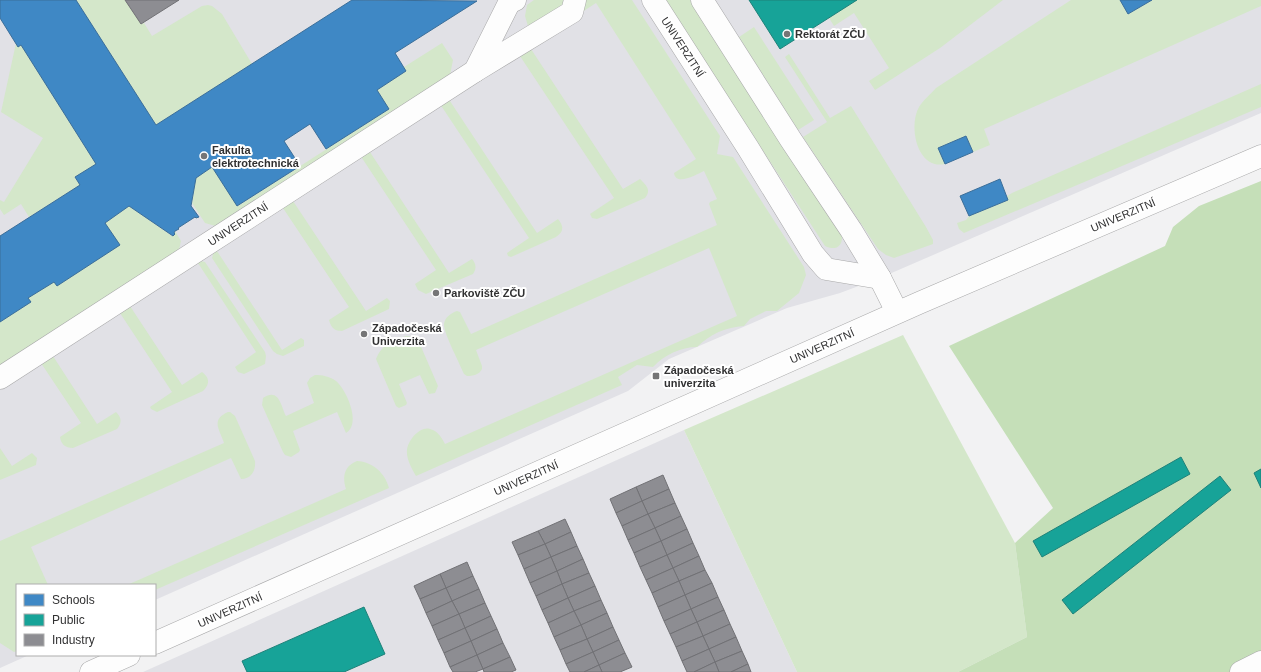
<svg xmlns="http://www.w3.org/2000/svg" width="1261" height="672" font-family="Helvetica,sans-serif">
  <rect width="100%" height="100%" fill="#f2f2f3"/>
  <!-- built -->
  <g fill="#e1e1e6">
    <path d="M0,0H1261V113L880,278L840,293L787,308L669,359L628,391L155,600V585H17V655H29L0,668Z"/>
    <path d="M684,430L797,672H143Z"/>
  </g>
  <!-- green -->
  <g fill="#d4e7ca">
    <path d="M76,0H125L141,24L144,23L152,36L202,6L208,5L212,6L222,14L252,64L156,125Z"/>
    <path d="M534,0H570L567,10L528,26L525,16L527,5Z"/>
    <path d="M581,0H632L720,136L717,154L733,157L804,267L806,275L799,293L777,311H766L750,319L744,326C726,327 710,334 697,347C681,347 664,355 653,367L637,365L618,377L622,385L416,476C412,469 406,459 407,450C408,440 420,426 430,429C438,431 442,438 445,444L737,316L709,248L476,350L482,366V369C479,375 473,376 467,376L464,374C460,364 443,332 444,324C445,317 451,313 457,311L460,312L471,334L717,225L709,204L710,202L717,199L704,171C697,174 676,187 674,173L696,159L596,3L576,16Z"/>
    <path d="M665,0H690L842,235C843,247 835,251 825,246Z"/>
    <path d="M857,0H1003L940,48L875,90L869,81L889,68L854,13L834,26L829,18Z"/>
    <path d="M1071,0H1120L1128,14L1152,0H1261V6L984,129L990,145L973,152L966,136L938,148L945,164C917,170 908,126 919,107C923,100 931,94 936,88Z"/>
    <path d="M754,27L814,120L798,130L739,37Z"/>
    <path d="M16,43L18,47L21,45L96,164L75,177L80,185L29,217L21,204L4,215L0,209V200L4,202L43,138L1,112Z"/>
    <path d="M442,43L453,60L449,80L219,227L205,223L192,203L196,178L212,167L238,206L389,109L377,90L406,71L404,67Z"/>
    <path d="M529,46L623,189L640,179C646,185 652,190 645,198L597,219L592,218L590,214L614,198L518,53Z"/>
    <path d="M789,54L830,118L851,106L926,227L933,240V244L894,258L886,255L878,249L803,137L827,122L785,57Z"/>
    <path d="M1261,84V107L964,233L959,229L957,223L966,220L969,216L1008,200L1007,196L1012,193Z"/>
    <path d="M448,98L537,233L558,219C564,226 564,232 556,237L511,257L508,256L507,253L529,238L440,104Z"/>
    <path d="M368,149L449,273L472,259C476,264 477,268 473,274L426,294L418,290L415,284L436,270L360,155Z"/>
    <path d="M291,198L366,311L387,298L390,301L389,309L342,331C335,331 331,328 329,320L349,307L281,205Z"/>
    <path d="M129,206L172,236L175,234L174,233L175,231L181,241L178,254L0,368V322L30,302L28,298L54,282L57,285L119,245L105,223Z"/>
    <path d="M215,248L282,350L301,338L304,340V346L283,356L277,354L273,351L212,258Z"/>
    <path d="M196,260L205,262L265,352L266,356L265,364L244,374L238,372L235,367L256,352Z"/>
    <path d="M128,303L182,385L202,372C210,378 210,384 203,391L157,412L151,409L150,407L172,392L118,310Z"/>
    <path d="M903,335L1015,543L1027,637L958,672H797L684,430Z"/>
    <path d="M407,336L412,337L419,342L438,386L435,393L429,394L420,375L399,384L407,403L406,405L399,408L396,406L376,359C382,344 393,339 407,336Z"/>
    <path d="M51,353L97,424L116,412C122,418 122,423 117,429L73,448C65,448 61,444 60,437L81,423L39,360Z"/>
    <path d="M315,375C322,375 329,376 336,381C346,389 362,424 346,433L337,412L293,431L300,450L299,452L291,457L285,455L283,452L262,405L263,398C279,387 281,406 286,416L314,403L307,383L310,378Z"/>
    <path d="M228,412H230L235,416L255,461C256,471 251,479 241,479L231,458L31,547L48,585H17V651L14,652L0,643V541L224,443C220,430 210,420 228,412Z"/>
    <path d="M0,448L12,466L32,453L37,458L36,465L0,480Z"/>
    <path d="M357,461C373,462 385,473 389,488L155,590V585H127L346,489C342,477 344,466 357,461Z"/>
  </g>
  <!-- forest -->
  <path fill="#c5dfb8" d="M1261,181V672H958L1027,637L1015,543L1053,508L949,346L1165,246L1173,227L1199,206Z"/>
  <!-- schools -->
  <g fill="#3f88c5" stroke="#3b6e99">
    <path d="M0,0H76L156,125L352,0L477,1L395,53L406,71L377,90L389,109L326,149L310,124L284,141L300,166L237,206L212,167L196,178L191,206L199,217L196,218L195,217L178,228L179,229L175,231L174,233L175,234L173,236L129,206L105,223L120,245L57,286L54,282L28,298L31,302L0,322V236L80,185L75,177L96,164L21,45L18,47L0,18Z"/>
    <path d="M1120,0H1152L1128,14Z"/>
    <path d="M966,136L973,152L945,164L938,148Z"/>
    <path d="M1000,179L1008,200L969,216L960,196Z"/>
  </g>
  <!-- public -->
  <g fill="#17a398" stroke="#1f8179">
    <path d="M749,0H857L780,49Z"/>
    <path d="M1181,457L1190,474L1042,557L1033,541Z"/>
    <path d="M1261,469V488L1254,473Z"/>
    <path d="M1220,476L1231,490L1073,614L1062,600Z"/>
    <path d="M364,607L385,654L344,672H247L242,661Z"/>
  </g>
  <!-- industry -->
  <g fill="#8d8d92" stroke="#717175">
    <path d="M125,0H179L141,24Z"/>
    <path d="M663,475L669,489L642,501L636,487Z"/>
    <path d="M636,487L642,501L616,513L610,499Z"/>
    <path d="M669,489L675,503L648,514L642,501Z"/>
    <path d="M642,501L648,514L622,526L616,513Z"/>
    <path d="M675,503L681,516L655,528L648,514Z"/>
    <path d="M648,514L655,528L628,540L622,526Z"/>
    <path d="M681,516L687,529L661,541L655,528Z"/>
    <path d="M565,519L571,532L545,544L538,531Z"/>
    <path d="M655,528L661,541L634,553L628,540Z"/>
    <path d="M687,529L693,543L667,555L661,541Z"/>
    <path d="M538,531L545,544L518,555L512,542Z"/>
    <path d="M571,532L577,546L551,557L545,544Z"/>
    <path d="M661,541L667,555L640,567L634,553Z"/>
    <path d="M693,543L699,556L673,568L667,555Z"/>
    <path d="M545,544L551,557L524,569L518,555Z"/>
    <path d="M577,546L583,559L557,571L551,557Z"/>
    <path d="M667,555L673,568L646,580L640,567Z"/>
    <path d="M699,556L705,570L679,581L673,568Z"/>
    <path d="M551,557L557,571L530,583L524,569Z"/>
    <path d="M583,559L589,573L562,584L557,571Z"/>
    <path d="M467,562L473,576L446,588L440,574Z"/>
    <path d="M673,568L679,581L652,593L646,580Z"/>
    <path d="M705,570L712,583L685,595L679,581Z"/>
    <path d="M557,571L562,584L536,596L530,583Z"/>
    <path d="M589,573L595,586L568,598L562,584Z"/>
    <path d="M440,574L446,588L420,599L414,586Z"/>
    <path d="M473,576L479,589L452,601L446,588Z"/>
    <path d="M679,581L685,595L658,607L652,593Z"/>
    <path d="M712,583L718,597L691,609L685,595Z"/>
    <path d="M562,584L568,598L542,610L536,596Z"/>
    <path d="M595,586L601,600L574,611L568,598Z"/>
    <path d="M446,588L452,601L426,613L420,599Z"/>
    <path d="M479,589L485,603L459,614L452,601Z"/>
    <path d="M685,595L691,609L664,621L658,607Z"/>
    <path d="M718,597L724,610L697,622L691,609Z"/>
    <path d="M568,598L574,611L548,623L542,610Z"/>
    <path d="M601,600L607,613L581,625L574,611Z"/>
    <path d="M452,601L459,614L432,626L426,613Z"/>
    <path d="M485,603L491,616L465,628L459,614Z"/>
    <path d="M691,609L697,622L670,634L664,621Z"/>
    <path d="M724,610L730,624L703,636L697,622Z"/>
    <path d="M574,611L581,625L554,637L548,623Z"/>
    <path d="M607,613L613,627L587,639L581,625Z"/>
    <path d="M459,614L465,628L438,640L432,626Z"/>
    <path d="M491,616L497,629L471,641L465,628Z"/>
    <path d="M697,622L703,636L676,647L670,634Z"/>
    <path d="M730,624L736,637L709,649L703,636Z"/>
    <path d="M581,625L587,639L560,650L554,637Z"/>
    <path d="M613,627L619,640L593,652L587,639Z"/>
    <path d="M465,628L471,641L444,653L438,640Z"/>
    <path d="M497,629L503,643L477,655L471,641Z"/>
    <path d="M703,636L709,649L682,661L676,647Z"/>
    <path d="M736,637L742,651L715,662L709,649Z"/>
    <path d="M587,639L593,652L566,664L560,650Z"/>
    <path d="M619,640L625,653L599,665L593,652Z"/>
    <path d="M471,641L477,655L450,667L444,653Z"/>
    <path d="M503,643L510,657L483,669L477,655Z"/>
    <path d="M709,649L715,662L694,672H687L682,661Z"/>
    <path d="M742,651L748,664L731,672H719L715,662Z"/>
    <path d="M593,652L599,665L584,672H570L566,664Z"/>
    <path d="M625,653L632,667L620,672H602L599,665Z"/>
    <path d="M477,655L483,669L475,672H453L450,667Z"/>
    <path d="M510,657L516,670L511,672H484L483,669Z"/>
    <path d="M715,662L719,672H694Z"/>
    <path d="M748,664L751,672H731Z"/>
    <path d="M599,665L602,672H584Z"/>
  </g>
  <g fill="none" stroke-linecap="round" stroke-linejoin="round">
    <!-- minor casing -->
    <g stroke="#a8a8a9" stroke-width="23">
      <g id="minor">
        <path d="M653,0L748,148L813,254L826,269L880,278"/>
        <path d="M702,0L791,140L851,230L880,278L897,312"/>
        <path d="M475,71L572,12L575,0"/>
        <path d="M0,378L475,71L509,3L515,0"/>
        <path d="M155,643L919,303L1261,156"/>
        <path d="M91,672L129,655"/>
        <path d="M1241,672L1261,662"/>
      </g>
    </g>
    <!-- minor -->
    <use href="#minor" stroke="#fdfdfd" stroke-width="22"/>
  </g>
  <!-- markers -->
  <g fill="#757576" stroke="#fff" stroke-width="1.5">
    <circle cx="787" cy="34" r="4"/>
    <circle cx="204" cy="156" r="4"/>
    <circle cx="436" cy="293" r="4"/>
    <circle cx="364" cy="334" r="4"/>
    <rect x="652" y="372" width="8" height="8" rx="2"/>
  </g>
  <g text-anchor="middle" stroke-width="4" stroke-linejoin="round" paint-order="stroke">
    <!-- poi labels -->
    <g font-size="11" font-weight="bold" fill="#313132" stroke="#fff" text-anchor="start">
      <text x="795" y="38">Rektorát ZČU</text>
      <text x="212" y="154">Fakulta<tspan x="212" dy="13">elektrotechnická</tspan></text>
      <text x="444" y="297">Parkoviště ZČU</text>
      <text x="372" y="332">Západočeská<tspan x="372" dy="13">Univerzita</tspan></text>
      <text x="664" y="374">Západočeská<tspan x="664" dy="13">univerzita</tspan></text>
    </g>
    <!-- street labels -->
    <g font-size="11" fill="#313132" stroke="#fff">
      <text transform="translate(683 47) rotate(57)" y="4">UNIVERZITNÍ</text>
      <text transform="translate(1123 215) rotate(-23)" y="4">UNIVERZITNÍ</text>
      <text transform="translate(238 224) rotate(-33)" y="4">UNIVERZITNÍ</text>
      <text transform="translate(822 346) rotate(-24)" y="4">UNIVERZITNÍ</text>
      <text transform="translate(526 478) rotate(-24)" y="4">UNIVERZITNÍ</text>
      <text transform="translate(230 610) rotate(-24)" y="4">UNIVERZITNÍ</text>
    </g>
  </g>
  <!-- legend -->
  <rect x="16" y="584" width="140" height="72" fill="#ffffff" stroke="#adadad"/>
  <rect x="24" y="594" width="20" height="12" fill="#3f88c5" stroke="#adadad"/>
  <text x="52" y="604" font-size="12" fill="#313132">Schools</text>
  <rect x="24" y="614" width="20" height="12" fill="#17a398" stroke="#adadad"/>
  <text x="52" y="624" font-size="12" fill="#313132">Public</text>
  <rect x="24" y="634" width="20" height="12" fill="#8d8d92" stroke="#adadad"/>
  <text x="52" y="644" font-size="12" fill="#313132">Industry</text>
</svg>
